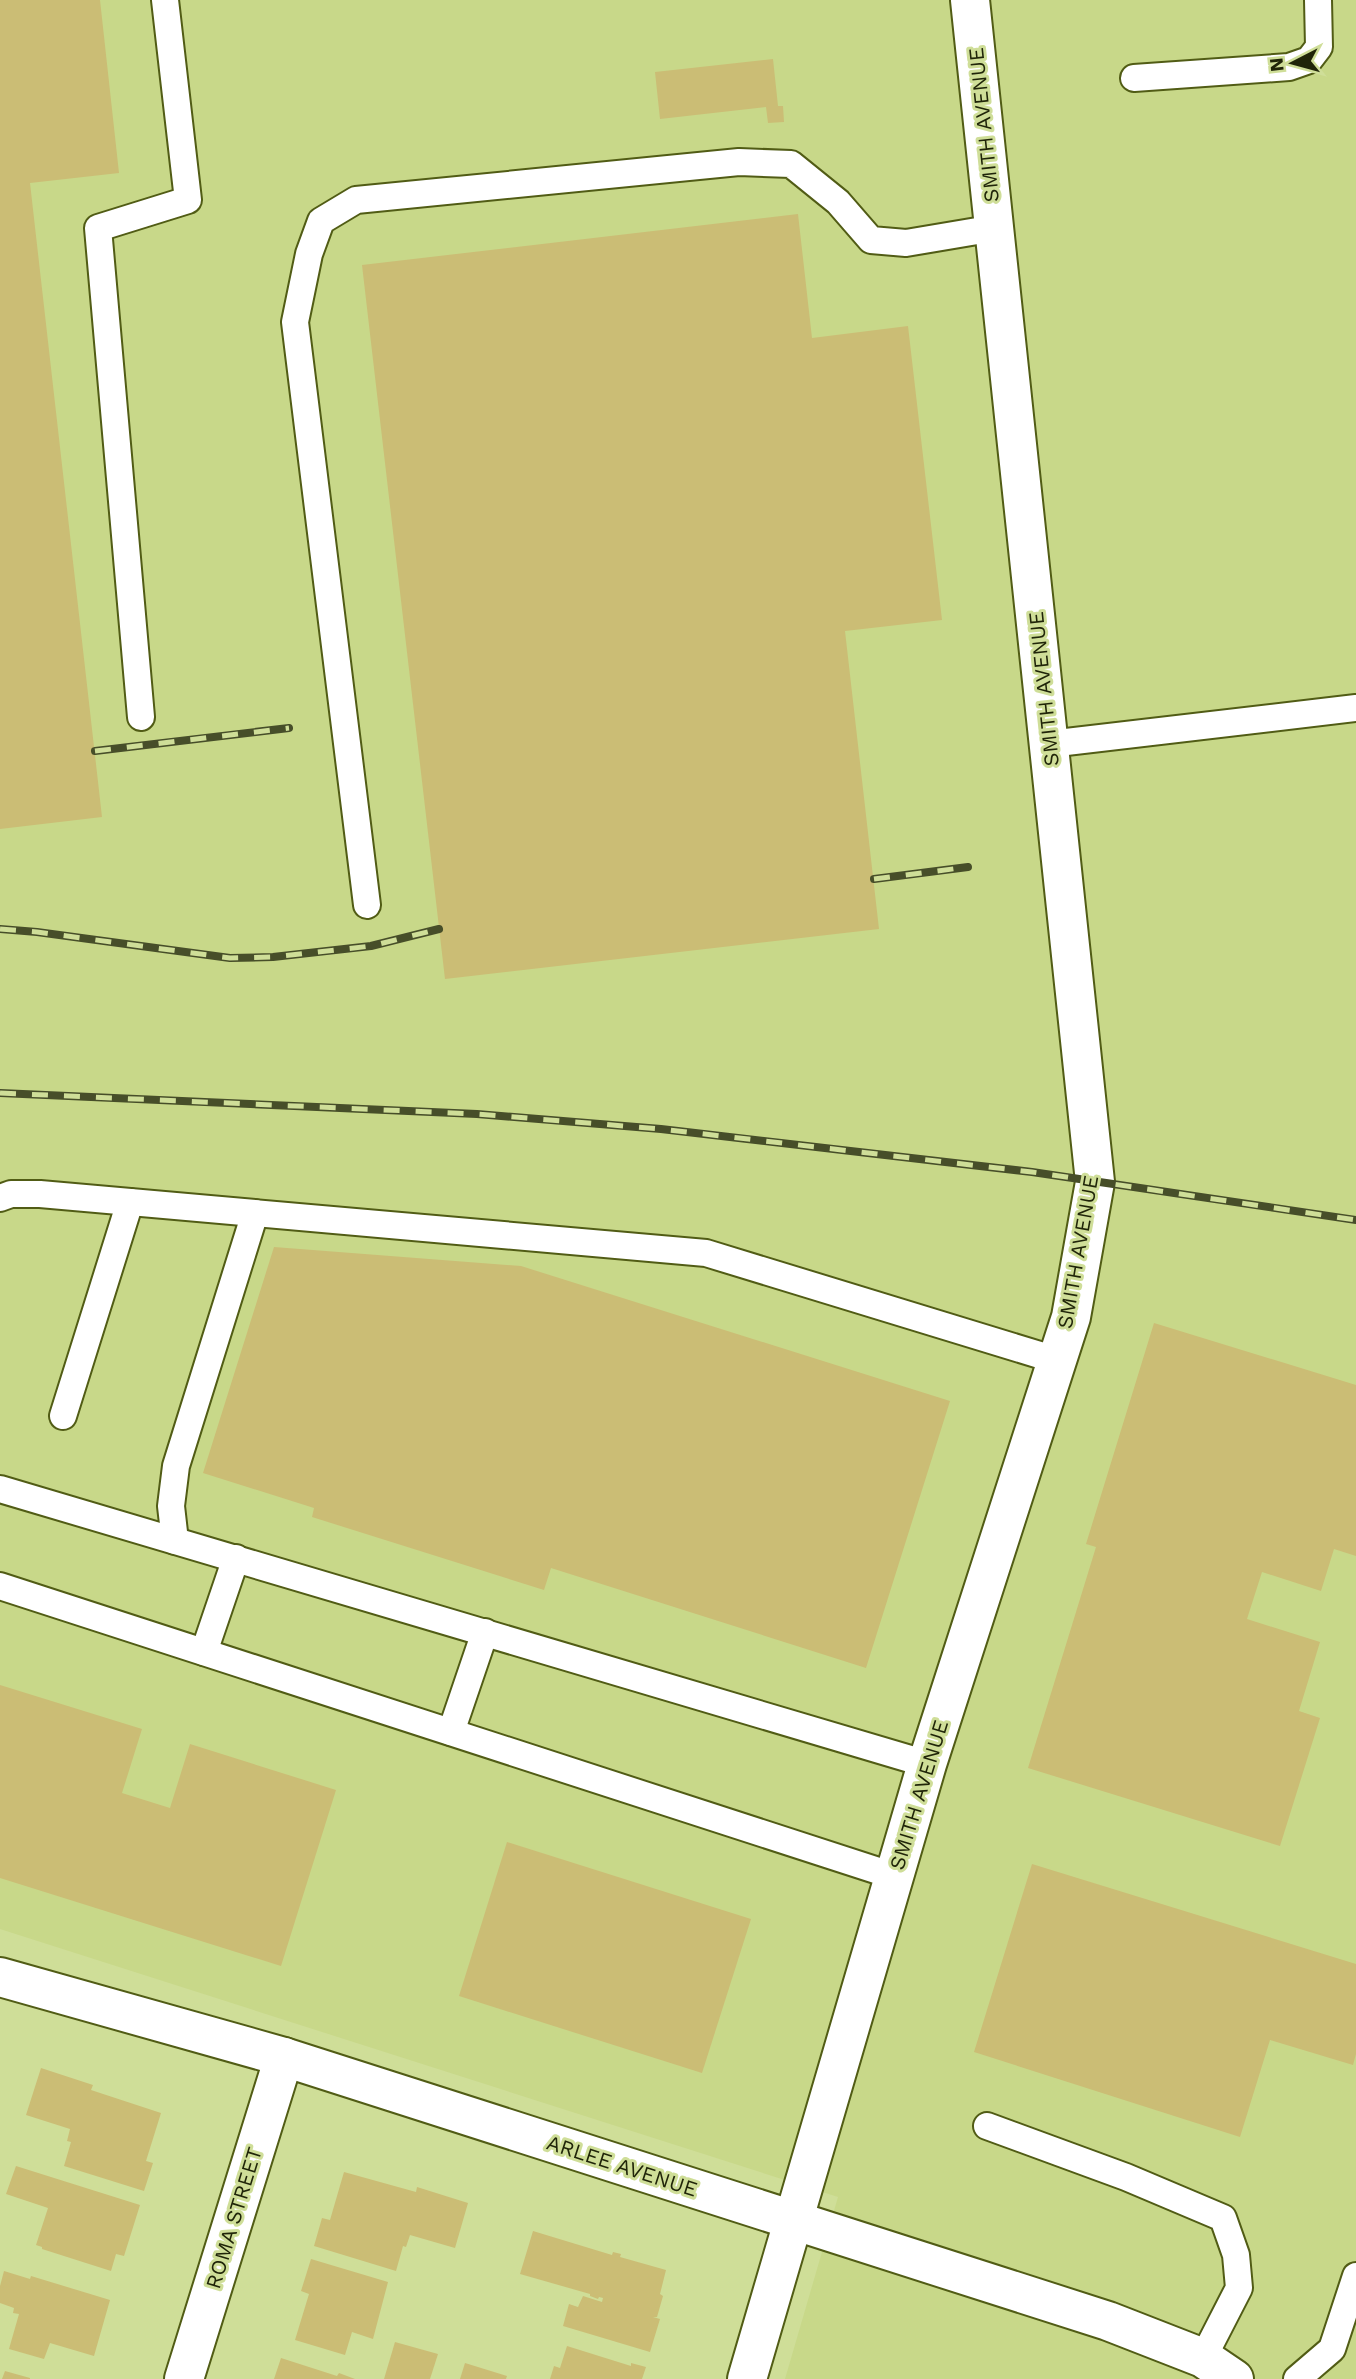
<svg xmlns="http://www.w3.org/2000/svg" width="1356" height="2379" font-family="'Work Sans',sans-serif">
  <rect width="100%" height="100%" fill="#cfde98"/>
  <!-- built -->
  <path fill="#c8d889" d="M0,0H1356V2379H785L838,2197L0,1929Z"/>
  <!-- building -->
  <g fill="#cbbd75">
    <path d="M0,0H100L119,173L30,183L102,817L0,829Z"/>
    <path d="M773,59L778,106H783L784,122L768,123L766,107L660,119L655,72Z"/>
    <path d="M798,214L812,338L908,326L942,620L845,631L879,929L445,979L362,265Z"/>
    <path d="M274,1247L521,1266L950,1401L866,1668L551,1568L544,1590L312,1517L314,1508L203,1473Z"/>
    <path d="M1154,1323L1356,1385V1556L1334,1549L1321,1591L1262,1572L1247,1619L1320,1642L1299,1711L1320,1718L1280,1846L1028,1768L1096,1547L1086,1544Z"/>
    <path d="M0,1685L142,1729L122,1793L170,1808L190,1744L336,1790L281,1966L0,1878Z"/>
    <path d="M507,1842L751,1919L702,2073L459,1996Z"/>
    <path d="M1032,1864L1356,1964V2054L1353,2065L1270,2040L1240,2137L974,2052Z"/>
    <path d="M41,2068L93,2085L91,2090L161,2113L146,2161L153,2163L144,2191L64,2166L71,2142L67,2141L70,2129L26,2115Z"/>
    <path d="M16,2166L140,2205L124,2256L116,2254L111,2271L42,2249V2247L36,2245L48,2208L6,2194Z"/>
    <path d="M344,2172L416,2192L417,2187L468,2203L455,2248L410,2235L406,2247L403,2246L396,2271L314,2246L322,2218L330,2220Z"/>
    <path d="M533,2231L612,2255L613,2252L621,2254L620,2257L666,2270L660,2294L663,2296L657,2317H653L660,2319L650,2352L563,2326L569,2304L578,2307L583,2296L602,2302L603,2298L599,2297L598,2299L590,2296V2294L520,2274Z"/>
    <path d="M311,2259L388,2282L373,2339L352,2332L345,2355L295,2340L309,2294L301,2291Z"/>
    <path d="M4,2271L30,2279L31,2276L110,2300L94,2356L50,2343L44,2359L9,2349L19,2314L13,2313L14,2308L0,2303V2286Z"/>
    <path d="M395,2342L438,2354L430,2379H384Z"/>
    <path d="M567,2346L631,2366V2363L646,2367L642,2379H550L554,2366L560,2368Z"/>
    <path d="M281,2358L337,2376L339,2373L355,2379H274Z"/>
    <path d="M465,2363L507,2376L506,2379H460Z"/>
    <path d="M5,2371L30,2378V2379H2Z"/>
  </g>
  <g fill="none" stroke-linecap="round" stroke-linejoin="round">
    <!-- lane casing -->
    <g stroke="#515c15" stroke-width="30">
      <g id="lane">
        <path d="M1134,78L1289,67L1309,60L1319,47L1318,0"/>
        <path d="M141,717L98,228L188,200L165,0"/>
        <path d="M1049,744L1356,708"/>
        <path d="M367,905L295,322L309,254L321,221L356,200L739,162L791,164L838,202L871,240L906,243L995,228"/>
        <path d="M0,1198L11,1194H40L706,1253L1056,1360"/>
        <path d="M63,1416L130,1202"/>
        <path d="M0,1489L927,1764"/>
        <path d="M175,1541L171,1506L176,1466L255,1213"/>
        <path d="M0,1586L894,1876"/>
        <path d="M204,1652L236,1558"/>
        <path d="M451,1732L485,1632"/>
        <path d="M987,2126L1126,2177L1223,2218L1236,2255L1239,2288L1203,2358"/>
        <path d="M1297,2379L1332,2349L1356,2276"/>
      </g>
    </g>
    <!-- street casing -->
    <g stroke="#515c15" stroke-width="42">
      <g id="street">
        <path d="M0,1977L284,2057L1108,2321L1203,2358L1234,2379"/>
        <path d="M184,2379L284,2057"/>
        <path d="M747,2379L927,1764L1071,1317L1095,1182L970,0"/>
      </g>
    </g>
    <!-- lane -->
    <use href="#lane" stroke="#fff" stroke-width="26"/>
    <!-- street -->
    <use href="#street" stroke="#fff" stroke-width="38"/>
    <!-- rail casing -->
    <g stroke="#474e29" stroke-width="8">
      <g id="rail">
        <path d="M95,751L289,728"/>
        <path d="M874,879L968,867"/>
        <path d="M0,929L37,932L230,958L273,957L371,946L439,929"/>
        <path d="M0,1093L477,1114L661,1129L1032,1172L1356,1220"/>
      </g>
    </g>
    <!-- rail -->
    <use href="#rail" stroke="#cfde98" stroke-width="5" stroke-dasharray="16" stroke-linecap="butt"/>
  </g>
  <g text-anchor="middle" stroke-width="6" stroke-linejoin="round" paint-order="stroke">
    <!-- street labels -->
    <g font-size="21" fill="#202509" stroke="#cfde98">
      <text transform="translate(984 125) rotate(-96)" y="7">SMITH AVENUE</text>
      <text transform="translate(1044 689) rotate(-96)" y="7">SMITH AVENUE</text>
      <text transform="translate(1078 1252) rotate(-80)" y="7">SMITH AVENUE</text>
      <text transform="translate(919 1795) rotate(-73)" y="7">SMITH AVENUE</text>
      <text transform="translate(622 2166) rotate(18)" y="7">ARLEE AVENUE</text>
      <text transform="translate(234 2218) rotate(-73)" y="7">ROMA STREET</text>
    </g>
  </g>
  <!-- north arrow -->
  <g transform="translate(1293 63) rotate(264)" stroke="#cfde98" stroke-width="5" paint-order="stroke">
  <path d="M0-5L12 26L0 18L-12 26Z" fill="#202509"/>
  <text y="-10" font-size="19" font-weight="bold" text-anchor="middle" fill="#202509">N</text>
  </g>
</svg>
